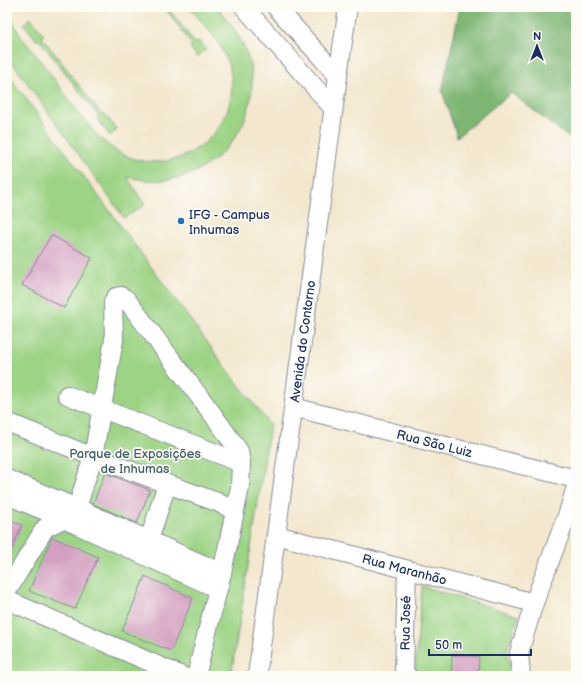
<svg xmlns="http://www.w3.org/2000/svg" width="583" height="683" font-family="'Balsamiq Sans',sans-serif">
  <rect width="100%" height="100%" fill="#fdfcf7"/>
  <filter id="ink" filterUnits="userSpaceOnUse"><feTurbulence type="fractalNoise" baseFrequency=".025" numOctaves="2"/><feDisplacementMap in="SourceGraphic" scale="8" xChannelSelector="R" yChannelSelector="G"/><feConvolveMatrix kernelMatrix="1 2 1 2 8 2 1 2 1" color-interpolation-filters="sRGB"/></filter>
  <filter id="wash" filterUnits="userSpaceOnUse"><feTurbulence type="fractalNoise" baseFrequency=".012" numOctaves="4" result="noise"/><feDisplacementMap in="SourceGraphic" scale="16" xChannelSelector="R" yChannelSelector="G"/><feGaussianBlur stdDeviation="0.9" result="paint"/><feColorMatrix in="noise" values="0 0 0 0 0 0 0 0 0 0 0 0 0 0 0 0 0 1.4 0 .05"/><feComposite in="paint" operator="in"/></filter>
  <g filter="url(#wash)">
    <rect width="100%" height="100%" fill="#f3e7ce"/>
    <!-- green -->
    <g fill="#9cd384" stroke="#5c8171">
      <path d="M7,7H10C12,15 13,23 17,30C20,36 25,42 30,47C39,59 48,71 57,83C75,107 95,140 122,154C178,182 243,130 230,70C224,45 205,26 189,7H217C232,25 245,42 250,65C261,117 224,169 173,179C157,182 143,180 127,177L145,205L124,218L7,55Z"/>
      <path d="M164,7H167L195,43L199,41L206,50L197,57L190,47L192,45Z"/>
      <path d="M31,18L44,35L42,37L102,115L104,113L117,130L110,136L97,119L99,117L39,39L37,41L24,24Z"/>
      <path d="M7,73L227,369L270,425L231,676H7Z"/>
      <path d="M422,586L519,616L507,651L512,676H420L415,669Z"/>
    </g>
    <!-- forest -->
    <path fill="#7db572" stroke="#4c7268" d="M460,7H576V143L511,93L457,137L442,91Z"/>
    <g id="blocks">
      <!-- building -->
      <g fill="#d49fc1">
        <path d="M51,235L92,258L64,308L22,285Z"/>
        <path d="M105,473L150,490L137,523L93,504Z"/>
        <path d="M7,519L22,525L7,561Z"/>
        <path d="M52,537L98,557L75,609L29,591Z"/>
        <path d="M145,576L193,598L171,651L122,631Z"/>
        <path d="M452,655L479,657L478,676H451Z"/>
      </g>
    </g>
  </g>
  <g filter="url(#ink)">
    <use href="#blocks" fill-opacity="0" stroke="#878b96" stroke-width="1"/>
    <g fill="none" stroke-linecap="round" stroke-linejoin="round">
      <!-- minor casing -->
      <g stroke="#878b96" stroke-width="20">
        <g id="minor">
          <path d="M244,7L333,108"/>
          <path d="M276,7L338,76"/>
          <path d="M67,395L241,463"/>
          <path id="s1" d="M293,407L576,479"/>
          <path d="M7,422L93,457L217,502L235,511L222,573L196,676"/>
          <path d="M7,479L77,508L222,573"/>
          <path d="M7,495L64,519L218,589"/>
          <path id="s2" d="M276,535L534,603"/>
          <path d="M149,540L167,484"/>
          <path d="M407,570L404,670L407,676"/>
          <path d="M7,591L45,528L73,514L77,508L93,457L114,340L113,302L116,297L121,296L126,299L211,412L239,451L241,463L240,487L235,511"/>
          <path d="M7,600L182,676"/>
          <path id="s3" d="M257,676L338,76L348,7"/>
          <path d="M521,676L519,653L534,603L568,513L576,487"/>
        </g>
      </g>
      <!-- minor -->
      <use href="#minor" stroke="#fff" stroke-width="18"/>
    </g>
  </g>
  <!-- markers -->
  <circle fill="#1f6fb2" stroke="#fdfcf7" stroke-width="1.5" cx="181" cy="221" r="4"/>
  <g text-anchor="middle" stroke-width="3.5" stroke-linejoin="round" paint-order="stroke">
    <!-- poi labels -->
    <g font-size="13" fill="#1b2f5e" stroke="#fdfcf7" text-anchor="start">
      <text x="189" y="219">IFG - Campus<tspan x="189" dy="15">Inhumas</tspan></text>
    </g>
    <!-- street labels -->
    <g font-size="13" fill="#1b2f5e" stroke="#fdfcf7">
      <text dy="5" stroke="none"><textPath href="#s3" startOffset="338">Avenida do Contorno</textPath></text>
      <text dy="5" stroke="none"><textPath href="#s1" startOffset="146">Rua São Luiz</textPath></text>
      <text dy="5" stroke="none"><textPath href="#s2" startOffset="133">Rua Maranhão</textPath></text>
      <text transform="translate(405 623) rotate(-89)" y="5">Rua José</text>
    </g>
    <!-- park labels -->
    <g font-size="13" fill="#426069" stroke="#fdfcf7">
      <text x="135" y="458">Parque de Exposições<tspan x="135" dy="15">de Inhumas</tspan></text>
    </g>
  </g>
  <!-- margin -->
  <rect width="583" height="683" fill="none" stroke="#fdfcf7" stroke-width="24"/>
  <!-- north arrow -->
  <g transform="translate(537 46)" stroke="#fdfcf7" stroke-width="3" paint-order="stroke">
  <path d="M0-3L7 15L0 10L-7 15Z" fill="#1b2f5e"/>
  <text y="-6" font-size="11" font-weight="bold" text-anchor="middle" fill="#1b2f5e">N</text>
  </g>
  <!-- scale -->
  <path d="M429 649v6h102v-6" fill="none" stroke="#1b2f5e" stroke-width="2"/>
  <text x="435" y="649" font-size="12" fill="#1b2f5e" stroke="#fdfcf7" stroke-width="3" paint-order="stroke">50 m</text>
</svg>
